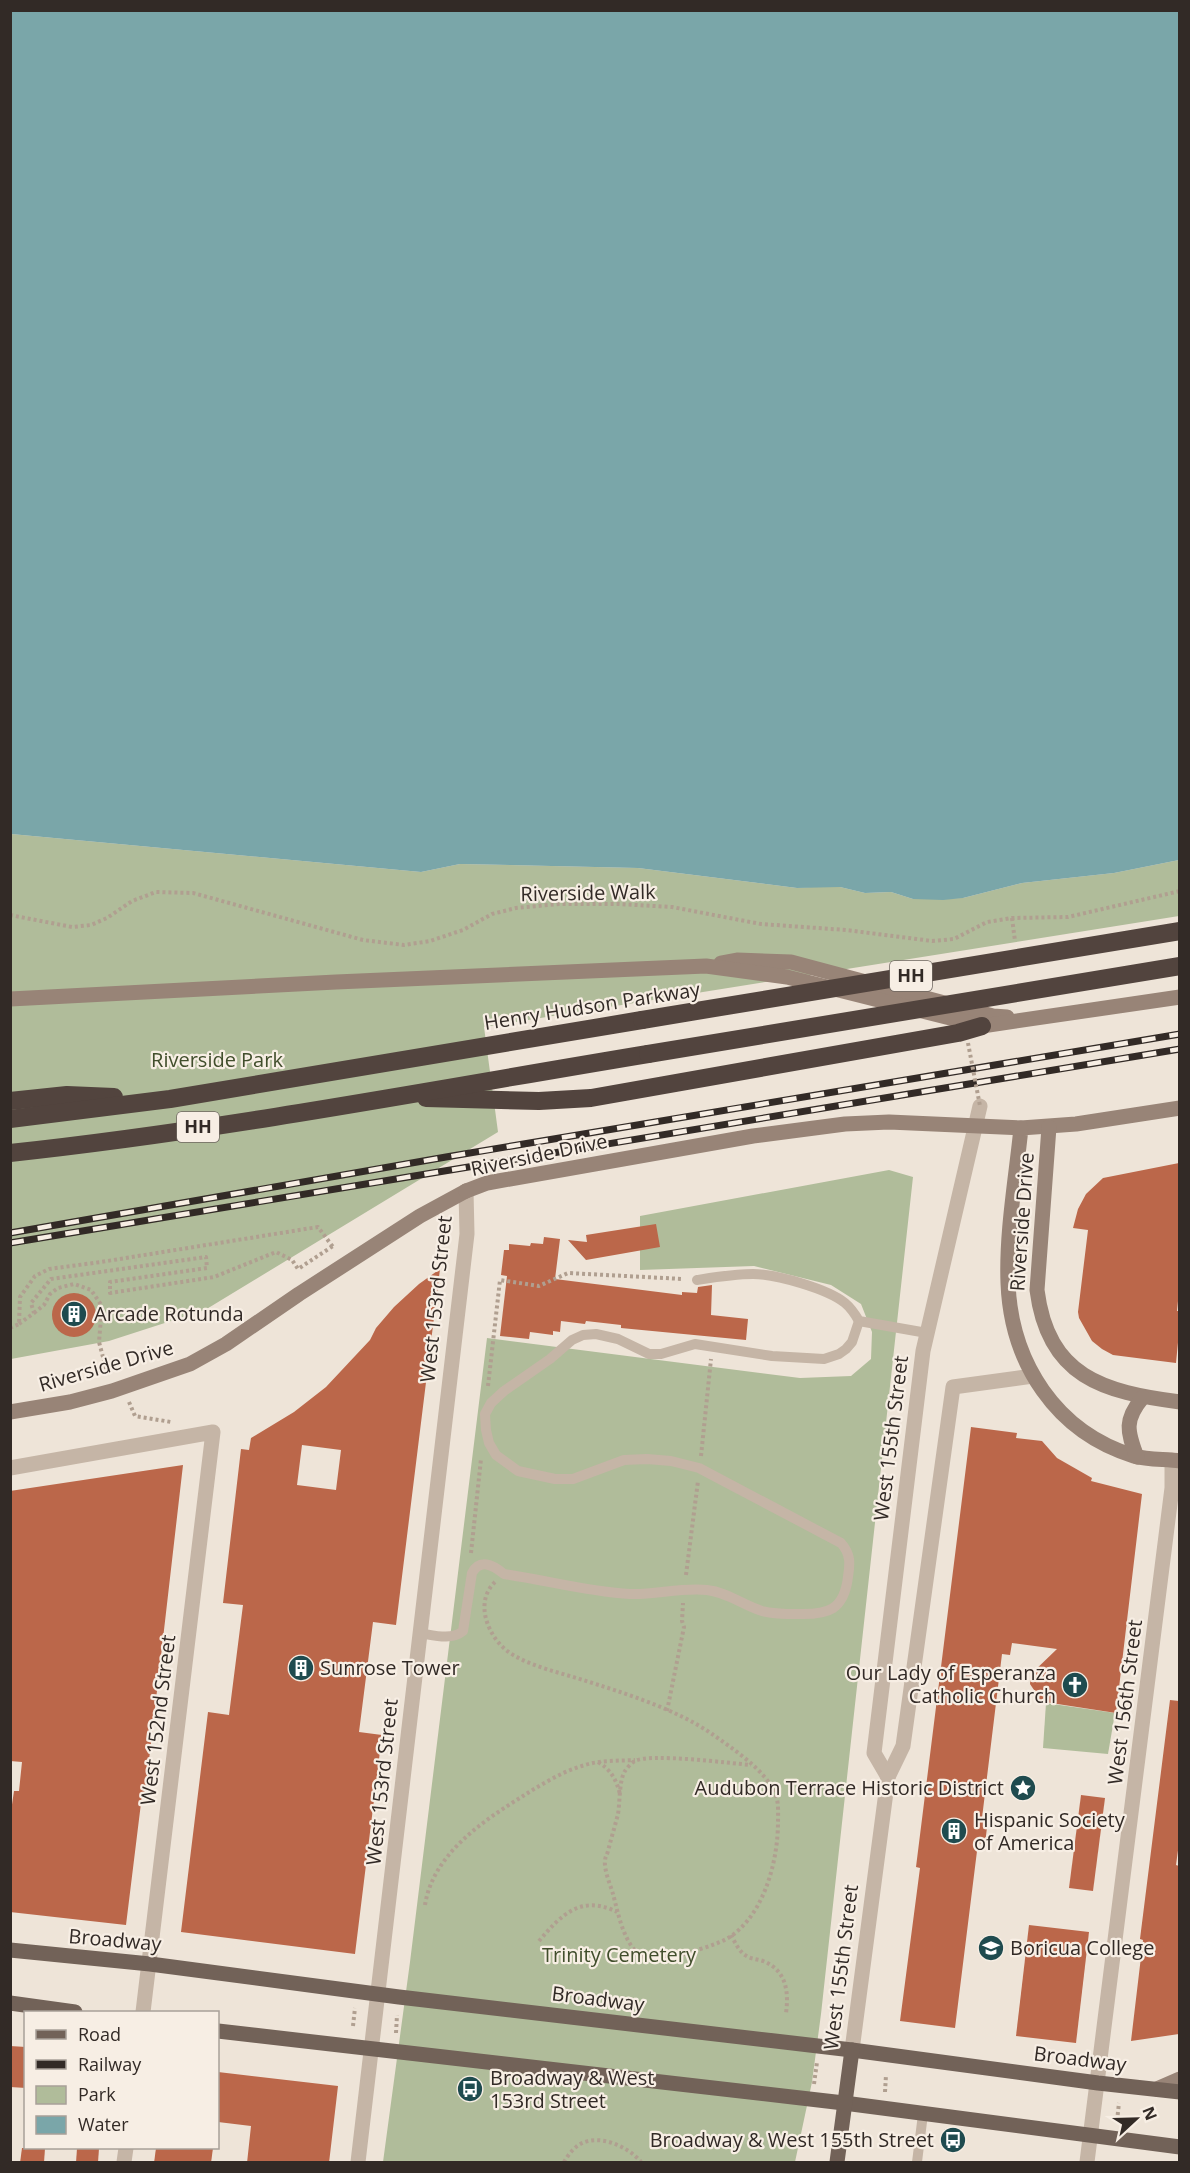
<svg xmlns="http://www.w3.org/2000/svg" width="1190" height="2173" font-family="'Open Sans',sans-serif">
  <rect width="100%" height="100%" fill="#eee4d8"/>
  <!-- green -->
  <g fill="#b0bc9a">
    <path d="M11,834L421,872L460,864L638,868L797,888L825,886L840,887L865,893L891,892L913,899L963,898L1022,883L1114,873L1179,860V916L484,1027L498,1132L205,1310L109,1341L11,1359Z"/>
    <path d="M889,1170L913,1177L821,2014L812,2082L795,2162H383L410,1962L487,1338L800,1378L851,1376L871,1359L872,1332L861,1304L831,1285L754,1266L640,1270V1216Z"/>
    <path d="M1046,1703L1115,1713L1108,1754L1043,1748Z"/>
  </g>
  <!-- water -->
  <path fill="#7aa6a9" d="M10,11H1179V860L1114,873L1022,883L963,898L943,900L913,899L891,892L865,893L840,887L797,888L638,868L460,864L421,872L11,834Z"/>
  <!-- building -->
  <g fill="#bb674a" fill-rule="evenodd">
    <path d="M1179,1163V1291L1177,1311H1179V1332L1176,1363L1113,1355L1102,1349L1092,1341L1079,1318L1078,1312L1088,1230L1073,1228L1078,1209L1086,1194L1103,1178Z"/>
    <path d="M656,1224L660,1247L586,1260L568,1240L587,1242L586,1235Z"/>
    <path d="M544,1237L560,1239L555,1279L682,1295V1292L697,1293L698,1287L712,1285L711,1315L748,1319L746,1340L621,1328V1325L586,1321L585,1324L561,1321L560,1332L553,1331V1335L530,1332L529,1339L500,1336L507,1276L501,1275L504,1250H509V1244L530,1246L531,1243L543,1244Z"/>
    <path d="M440,1269L396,1625L373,1622L359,1732L382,1735L355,1954L181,1932L208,1712L229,1715L243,1605L223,1603L241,1449L249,1450L251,1438L294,1412L326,1387L370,1340L376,1328L394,1307L419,1284ZM302,1445L341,1450L336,1490L297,1485Z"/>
    <circle cx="74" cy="1315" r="22"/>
    <path d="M971,1427L1017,1433L1016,1438L1042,1441L1057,1458L1092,1478L1091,1481L1142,1494L1116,1713L1038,1701V1696L1030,1684L1031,1674L1057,1649L1012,1643L1010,1655L1002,1654L982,1818L988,1819L985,1844L978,1843L955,2028L900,2021L920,1868L916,1867Z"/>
    <path d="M183,1465L145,1795H142L126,1925L10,1912V1818L14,1791H19L22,1762L10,1761V1491Z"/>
    <path d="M1170,1700L1179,1701V1843L1176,1865L1179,1866V2034L1131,2041L1143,1940L1140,1939Z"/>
    <path d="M1081,1795L1105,1798L1093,1891L1069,1888Z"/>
    <path d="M1029,1925L1089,1932L1076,2043L1016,2036Z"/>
    <path d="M10,2046L26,2047V2088L10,2087Z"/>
    <path d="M218,2072L338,2086L329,2163H247L251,2126L218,2122Z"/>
    <path d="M22,2148H45L44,2163H20Z"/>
    <path d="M77,2148H99L98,2163H76Z"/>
    <path d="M156,2148H213L211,2163H154Z"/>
  </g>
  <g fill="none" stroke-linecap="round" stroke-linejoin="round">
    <!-- path -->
    <g stroke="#b09f90" stroke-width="4" stroke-dasharray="3 3" stroke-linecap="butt">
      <path d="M10,915L72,927L91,925L107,918L132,901L156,892L193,893L363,940L404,945L430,941L463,930L492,914L516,908L559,904H618L672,907L761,924L846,930L932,941L954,939L987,922L1012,918L1068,917L1180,891"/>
      <path d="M1012,918L1015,941"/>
      <path d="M34,1313L44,1305L50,1294L58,1288L74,1284L91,1290L102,1306L99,1342L108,1376"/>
      <path d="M19,1324L34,1313L31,1303L51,1279L206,1257L207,1268L110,1282V1293L214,1277L276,1252L292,1260L298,1269L333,1246"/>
      <path d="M10,1328L19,1324L20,1297L35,1276L49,1269L101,1262L318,1227L333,1247"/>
      <path d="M488,1386L500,1280L539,1286L568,1273L683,1279"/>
      <path d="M129,1402L135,1416L171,1422"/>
      <path d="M701,1456L711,1359"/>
      <path d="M471,1553L481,1459"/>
      <path d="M686,1575L698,1481"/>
      <path d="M495,1582C473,1603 489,1639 510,1653C532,1667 558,1672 583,1680C624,1693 676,1709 712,1734C732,1748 765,1770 775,1793C779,1802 778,1813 778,1822C778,1861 764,1916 728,1938C716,1945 700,1949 687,1953C676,1957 656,1962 644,1957C624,1948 618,1912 613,1894C610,1884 604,1870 605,1861C605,1857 607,1855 608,1851C611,1839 615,1826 618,1814C620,1803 619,1780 625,1771C627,1768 631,1763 635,1761C650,1753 729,1763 751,1765"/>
      <path d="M667,1711L684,1627L682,1621L683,1603"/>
      <path d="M598,1762C611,1770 616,1779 620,1794"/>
      <path d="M425,1905C433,1854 483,1821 523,1796C542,1784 563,1771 585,1765C601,1760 618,1761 635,1760"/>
      <path d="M731,1935C735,1942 738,1950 745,1955C750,1959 757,1959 763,1961C786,1970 789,1991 786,2013"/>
      <path d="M539,1941C561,1915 581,1894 617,1912"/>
      <path d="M353,2026L355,2008"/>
      <path d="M396,2033L397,2015"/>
      <path d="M814,2084L817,2062"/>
      <path d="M885,2092L886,2075"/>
      <path d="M1117,2121L1119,2103"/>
      <path d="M564,2162C567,2157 571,2151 576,2147C595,2131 628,2146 641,2162"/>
    </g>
    <!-- service -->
    <g stroke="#c5b5a6" stroke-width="10">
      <path d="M697,1280C716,1277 734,1274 753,1274C776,1274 828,1289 845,1303C851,1308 855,1314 859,1321L927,1333"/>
      <path d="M419,1633C433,1635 451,1641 463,1631L472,1573C480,1558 493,1565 504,1574C546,1580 588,1592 630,1594C655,1595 682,1587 707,1590C727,1592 743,1605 762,1611C773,1614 786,1614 798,1614C828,1615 844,1610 848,1577C850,1564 851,1554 841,1543L699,1468L671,1461L647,1459L624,1460L573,1479H555L518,1471L496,1455L489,1443L486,1430L485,1414L491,1403L504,1391L550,1359L572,1340L583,1335L596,1334L618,1339L649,1354H661L695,1344L772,1356L824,1359L839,1354L846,1349L852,1342L859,1321"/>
      <path d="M917,2162L923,2114"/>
    </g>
    <!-- minor -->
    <g stroke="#c5b5a6" stroke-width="15">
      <path d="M10,1468L213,1432L143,2012"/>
      <path d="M888,1777L874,1753L923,1351L980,1106"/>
      <path d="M852,2050L888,1777L903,1746L953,1387L1033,1376"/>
      <path d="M124,2162L126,2148"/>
      <path d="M358,2162L467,1234L466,1191"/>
      <path d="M1087,2162L1172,1488V1460"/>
    </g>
    <!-- secondary -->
    <g stroke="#988477" stroke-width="15">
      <path d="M721,963L737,960L791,962L993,1016L1007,1017"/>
      <path d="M10,999L336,982L706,966L787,977L982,1026L1180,997"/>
      <path d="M1180,1108L1076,1124L1021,1128C1016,1178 1006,1233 1008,1283C1011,1363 1056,1432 1134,1456C1148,1460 1165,1459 1180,1461"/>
      <path d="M1049,1127L1037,1290C1048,1377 1103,1392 1180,1402"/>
      <path d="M10,1412L70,1402L112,1391L190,1364L226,1344L299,1294L420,1216L466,1191"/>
      <path d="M1137,1457C1127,1431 1124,1420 1143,1397"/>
      <path d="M1157,2089L1180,2079"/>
    </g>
    <!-- primary -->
    <g stroke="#726258" stroke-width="15">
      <path d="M10,1950L150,1964L399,1997L852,2050L1098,2083L1180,2092"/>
      <path d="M10,2003L75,2012"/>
      <path d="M218,2031L844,2103L1180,2147"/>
      <path d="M837,2162L852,2050"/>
    </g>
    <!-- motorway -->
    <g stroke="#52443e" stroke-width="18">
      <path d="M426,1098L539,1101L591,1098L958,1033L982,1026"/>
      <path d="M10,1101L67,1095L114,1097"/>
      <path d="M10,1119L170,1099L642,1020"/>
      <path d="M10,1153C224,1130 436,1089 648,1054"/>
    </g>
    <!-- rail casing -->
    <g stroke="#322a26" stroke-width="7">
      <g id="rail">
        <path d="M10,1233L446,1157L1180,1034"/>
        <path d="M10,1243L1180,1049"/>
      </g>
    </g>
    <!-- rail -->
    <use href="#rail" stroke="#f7eee4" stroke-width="4.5" stroke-dasharray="14" stroke-linecap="butt"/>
    <!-- path-bridge -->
    <path stroke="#b09f90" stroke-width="4" stroke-dasharray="3 3" stroke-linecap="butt" d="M968,1043L980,1106"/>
    <!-- secondary-bridge -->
    <path stroke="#988477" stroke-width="15" d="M466,1191L487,1183L753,1136L845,1124L889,1122L1021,1128"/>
    <!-- motorway-bridge -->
    <g stroke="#52443e" stroke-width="18">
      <path d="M642,1020L1180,931"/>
      <path d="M648,1054L1180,966"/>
    </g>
  </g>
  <!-- icons -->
  <defs>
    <g id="building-disc" transform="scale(1.35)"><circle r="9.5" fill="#1f4b4f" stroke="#f7eee4"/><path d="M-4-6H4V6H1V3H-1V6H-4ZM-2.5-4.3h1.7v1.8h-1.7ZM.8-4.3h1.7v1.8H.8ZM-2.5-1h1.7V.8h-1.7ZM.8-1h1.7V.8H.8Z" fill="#fff"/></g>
    <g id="church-disc" transform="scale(1.35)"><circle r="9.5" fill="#1f4b4f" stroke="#f7eee4"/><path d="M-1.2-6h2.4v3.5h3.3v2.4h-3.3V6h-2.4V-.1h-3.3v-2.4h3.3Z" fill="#fff"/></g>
    <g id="sight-disc" transform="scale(1.35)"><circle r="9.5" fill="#1f4b4f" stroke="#f7eee4"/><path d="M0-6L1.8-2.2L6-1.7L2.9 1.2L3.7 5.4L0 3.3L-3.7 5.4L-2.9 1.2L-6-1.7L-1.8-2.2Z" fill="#fff"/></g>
    <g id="university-disc" transform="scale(1.35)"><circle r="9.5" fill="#1f4b4f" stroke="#f7eee4"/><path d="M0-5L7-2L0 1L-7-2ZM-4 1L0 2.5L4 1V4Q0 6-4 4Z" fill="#fff"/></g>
    <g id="bus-disc" transform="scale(1.35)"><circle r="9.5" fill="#1f4b4f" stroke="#f7eee4"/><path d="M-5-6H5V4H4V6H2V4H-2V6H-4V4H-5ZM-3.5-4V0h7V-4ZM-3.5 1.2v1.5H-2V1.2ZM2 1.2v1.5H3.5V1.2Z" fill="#fff"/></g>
  </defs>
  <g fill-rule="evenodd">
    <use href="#building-disc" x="74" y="1314"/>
    <use href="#building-disc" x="301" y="1668"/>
    <use href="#church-disc" x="1075" y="1685"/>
    <use href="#sight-disc" x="1023" y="1788"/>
    <use href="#building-disc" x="954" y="1831"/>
    <use href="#university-disc" x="991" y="1948"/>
    <use href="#bus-disc" x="470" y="2089"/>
    <use href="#bus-disc" x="953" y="2140"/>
  </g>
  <g text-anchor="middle" stroke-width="4.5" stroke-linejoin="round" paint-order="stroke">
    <!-- shield labels -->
    <g fill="#f7eee4" stroke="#6d655f" stroke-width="1.5">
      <rect x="890" y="961" width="42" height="30" rx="4.5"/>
      <rect x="177" y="1112" width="42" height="30" rx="4.5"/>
    </g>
    <g font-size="18" font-weight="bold" fill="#322a26">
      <text x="911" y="982">HH</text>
      <text x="198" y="1133">HH</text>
    </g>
    <!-- street labels -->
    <g font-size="20" fill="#322a26" stroke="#f7eee4">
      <text transform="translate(588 893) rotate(-1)" y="7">Riverside Walk</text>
      <text transform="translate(592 1006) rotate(-9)" y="7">Henry Hudson Parkway</text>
      <text transform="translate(539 1155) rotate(-12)" y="7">Riverside Drive</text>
      <text transform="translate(1022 1222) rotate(-86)" y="7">Riverside Drive</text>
      <text transform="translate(436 1299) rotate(-84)" y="7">West 153rd Street</text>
      <text transform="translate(106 1366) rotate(-16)" y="7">Riverside Drive</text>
      <text transform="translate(891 1438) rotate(-83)" y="7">West 155th Street</text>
      <text transform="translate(1125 1702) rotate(-83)" y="7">West 156th Street</text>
      <text transform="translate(158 1720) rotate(-83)" y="7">West 152nd Street</text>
      <text transform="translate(382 1782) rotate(-84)" y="7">West 153rd Street</text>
      <text transform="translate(115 1940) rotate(5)" y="7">Broadway</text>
      <text transform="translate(841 1967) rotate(-83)" y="7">West 155th Street</text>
      <text transform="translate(598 1999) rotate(7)" y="7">Broadway</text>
      <text transform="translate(1080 2059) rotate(7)" y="7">Broadway</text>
    </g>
    <!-- park labels -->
    <g font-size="20" fill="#414e2c" stroke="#f7eee4">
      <text x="217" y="1067">Riverside Park</text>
      <text x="619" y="1962">Trinity Cemetery</text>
    </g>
    <!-- poi labels -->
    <g font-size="20" fill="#322a26" stroke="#f7eee4" text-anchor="start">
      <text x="94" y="1321">Arcade Rotunda</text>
      <text x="320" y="1675">Sunrose Tower</text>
      <text x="1056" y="1680" text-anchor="end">Our Lady of Esperanza<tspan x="1056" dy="23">Catholic Church</tspan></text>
      <text x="1004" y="1795" text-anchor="end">Audubon Terrace Historic District</text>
      <text x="974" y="1827">Hispanic Society<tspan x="974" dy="23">of America</tspan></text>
      <text x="1010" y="1955">Boricua College</text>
      <text x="490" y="2085">Broadway &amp; West<tspan x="490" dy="23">153rd Street</tspan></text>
      <text x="934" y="2147" text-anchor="end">Broadway &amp; West 155th Street</text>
    </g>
  </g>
  <!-- border -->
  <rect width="1190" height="2173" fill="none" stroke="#322a26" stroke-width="24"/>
  <!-- legend -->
  <rect x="24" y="2011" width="195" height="138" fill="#f7eee4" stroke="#a8a098" stroke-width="1.5"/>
  <rect x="36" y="2030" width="30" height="9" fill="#726258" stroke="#a8a098" stroke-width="1.5"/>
  <text x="78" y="2041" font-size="18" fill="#322a26">Road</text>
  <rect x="36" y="2060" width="30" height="9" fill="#322a26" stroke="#a8a098" stroke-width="1.5"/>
  <text x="78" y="2071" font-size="18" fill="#322a26">Railway</text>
  <rect x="36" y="2086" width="30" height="18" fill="#b0bc9a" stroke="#a8a098" stroke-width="1.5"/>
  <text x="78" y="2101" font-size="18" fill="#322a26">Park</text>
  <rect x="36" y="2116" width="30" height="18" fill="#7aa6a9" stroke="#a8a098" stroke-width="1.5"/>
  <text x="78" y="2131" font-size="18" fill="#322a26">Water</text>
  <!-- north arrow -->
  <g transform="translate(1136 2119) rotate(68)" stroke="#f7eee4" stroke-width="4.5" paint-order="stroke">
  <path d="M0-4.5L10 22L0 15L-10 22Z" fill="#322a26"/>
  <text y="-9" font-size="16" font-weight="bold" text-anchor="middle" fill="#322a26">N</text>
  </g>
</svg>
